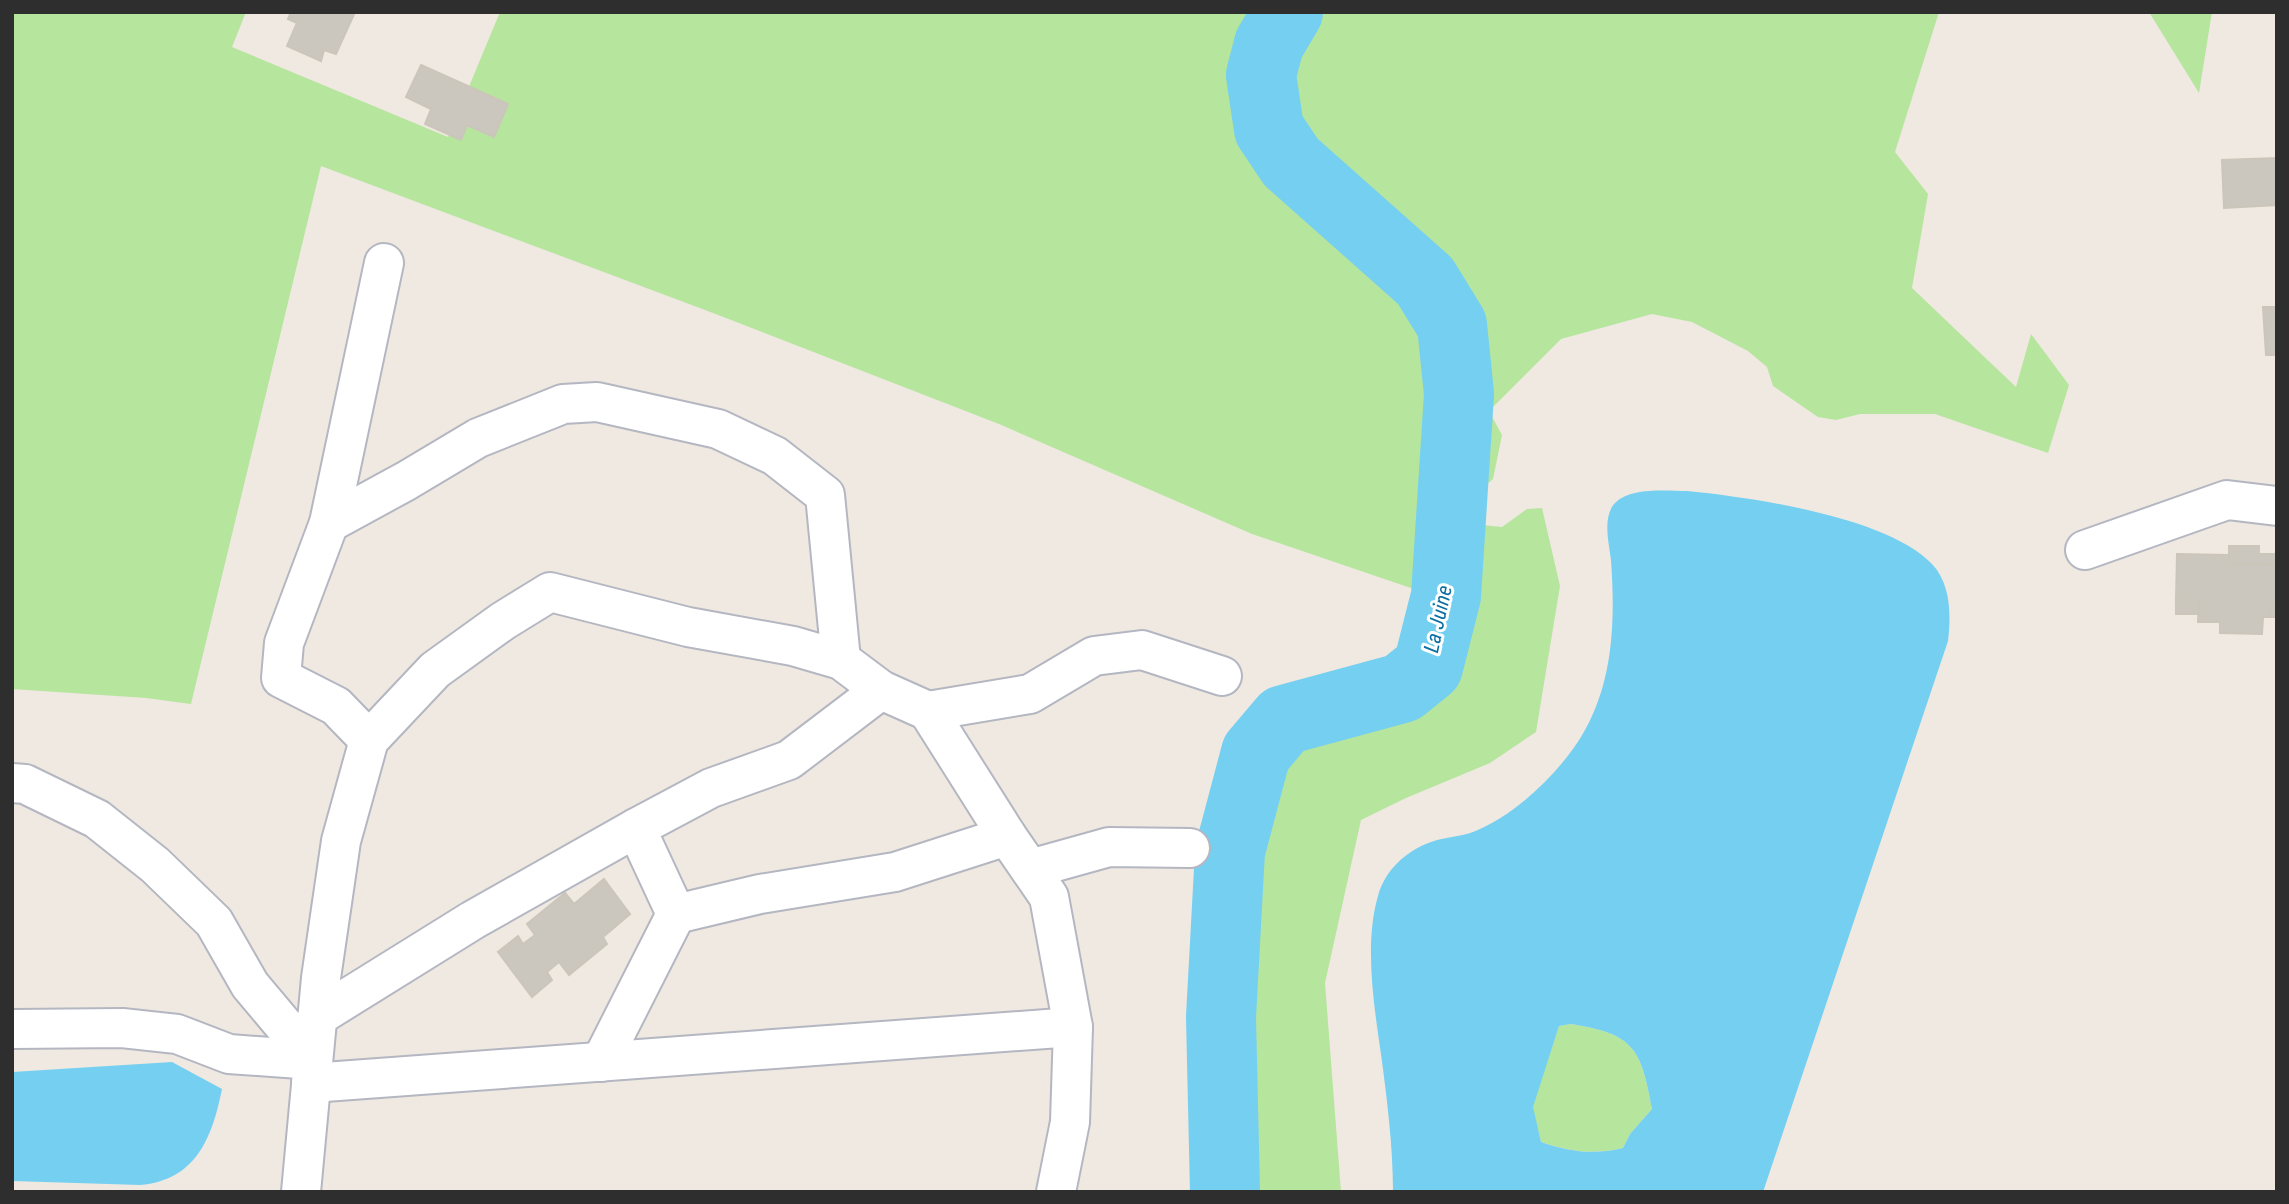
<svg xmlns="http://www.w3.org/2000/svg" width="2289" height="1204" font-family="'Roboto Condensed',sans-serif">
  <rect width="100%" height="100%" fill="#efe9e1"/>
  <!-- green -->
  <g fill="#b6e59e">
    <path d="M12,12H246L232,47L448,137L500,12H1939L1895,152L1928,194L1912,288L2016,387L2031,334L2069,385L2048,453L1935,414H1860L1836,420L1818,417L1773,386L1767,367L1748,351L1692,322L1652,314L1561,339L1489,411L1502,435L1493,479L1470,499L1472,524L1502,527L1527,509L1542,508L1560,586L1536,732L1490,763L1406,798L1361,820L1325,983L1341,1192H1197L1194,1018L1221,1016L1232,833L1254,756L1282,721L1401,688L1426,666L1446,600L1252,534L999,424L713,313L321,166L191,704L146,698L12,689Z"/>
    <path d="M2149,12H2212L2199,93Z"/>
    <path d="M1571,1024C1634,1034 1641,1048 1652,1109L1630,1134L1623,1148C1591,1155 1572,1152 1541,1142L1532,1107L1559,1026Z"/>
  </g>
  <!-- water -->
  <g fill="#75cff0" fill-rule="evenodd">
    <path d="M1687,491C1750,497 1888,517 1932,564C1951,584 1951,615 1948,641L1763,1192H1393C1393,1146 1387,1099 1381,1054C1374,1006 1364,944 1378,896C1385,870 1406,851 1431,842C1445,837 1459,837 1473,832C1515,816 1563,770 1585,730C1614,678 1615,618 1611,560C1609,543 1602,517 1615,503C1631,487 1666,491 1687,491ZM1571,1024C1634,1034 1641,1048 1652,1109L1630,1134L1623,1148C1593,1155 1570,1152 1541,1142L1533,1107L1559,1026Z"/>
    <path d="M172,1062L222,1089C212,1138 196,1180 140,1185L12,1181V1072Z"/>
  </g>
  <g fill="none" stroke-linecap="round" stroke-linejoin="round">
    <!-- river -->
    <path stroke="#75cff0" stroke-width="70" d="M1225,1192L1221,1017L1230,851L1256,753L1284,720L1402,688L1428,667L1446,596L1459,394L1452,325L1425,281L1291,162L1269,129L1261,75L1269,44L1288,12"/>
  </g>
  <!-- building -->
  <g fill="#cbc7bf" stroke="#cbc5ba" stroke-width="2">
    <path d="M291,12H355L336,54L324,50L321,61L287,46L297,23L288,19Z"/>
    <path d="M421,65L508,104L494,137L467,125L461,140L425,124L431,109L406,97Z"/>
    <path d="M2277,158V205L2224,208L2222,160Z"/>
    <path d="M2263,307H2277V355H2266Z"/>
    <path d="M2229,546H2259V554H2277V565L2229,564Z"/>
    <path d="M2177,554L2229,555V564L2277,565V606H2270V617H2263L2262,634L2220,633V622H2198L2199,600H2176Z"/>
    <path d="M2176,600H2199L2198,614H2176Z"/>
    <rect x="2270" y="606" width="7" height="11"/>
    <path d="M604,879L630,914L603,937L607,944L569,975L559,962L547,972L552,980L532,997L498,952L518,936L523,944L535,935L527,924L565,893L574,904Z"/>
  </g>
  <g fill="none" stroke-linecap="round" stroke-linejoin="round">
    <!-- minor casing -->
    <g stroke="#b4b7c1" stroke-width="42">
      <g id="minor">
        <path d="M329,523L406,481L478,438L563,404L597,402L718,429L775,456L825,495L841,660"/>
        <path d="M2085,550L2227,500L2277,506"/>
        <path d="M928,711L1030,694L1094,656L1142,650L1222,676"/>
        <path d="M369,740L336,706L281,678L284,643L329,523L384,263"/>
        <path d="M12,783L25,784L97,819L155,865L214,922L250,985L313,1060"/>
        <path d="M1030,869L1109,847L1190,848"/>
        <path d="M676,914L760,894L895,872L1007,836"/>
        <path d="M317,1017L473,920L636,828"/>
        <path d="M12,1029L122,1028L177,1034L229,1054L313,1060"/>
        <path d="M601,1062L676,914L636,828L711,788L789,760L881,690"/>
        <path d="M311,1083L1073,1027"/>
        <path d="M301,1192L321,978L341,841L369,740L435,670L503,621L550,592L688,627L793,646L841,660L881,690L928,711L1007,836L1049,897L1073,1027L1070,1122L1056,1192"/>
      </g>
    </g>
    <!-- minor -->
    <use href="#minor" stroke="#fff" stroke-width="38"/>
  </g>
  <g text-anchor="middle" stroke-width="6" stroke-linejoin="round" paint-order="stroke">
    <!-- water labels -->
    <g font-size="21" font-style="italic" fill="#0d6fa3" stroke="#fff">
      <text transform="translate(1438 619) rotate(-78)" y="7">La Juine</text>
    </g>
  </g>
  <!-- border -->
  <rect width="2289" height="1204" fill="none" stroke="#2e2e2e" stroke-width="28"/>
</svg>
